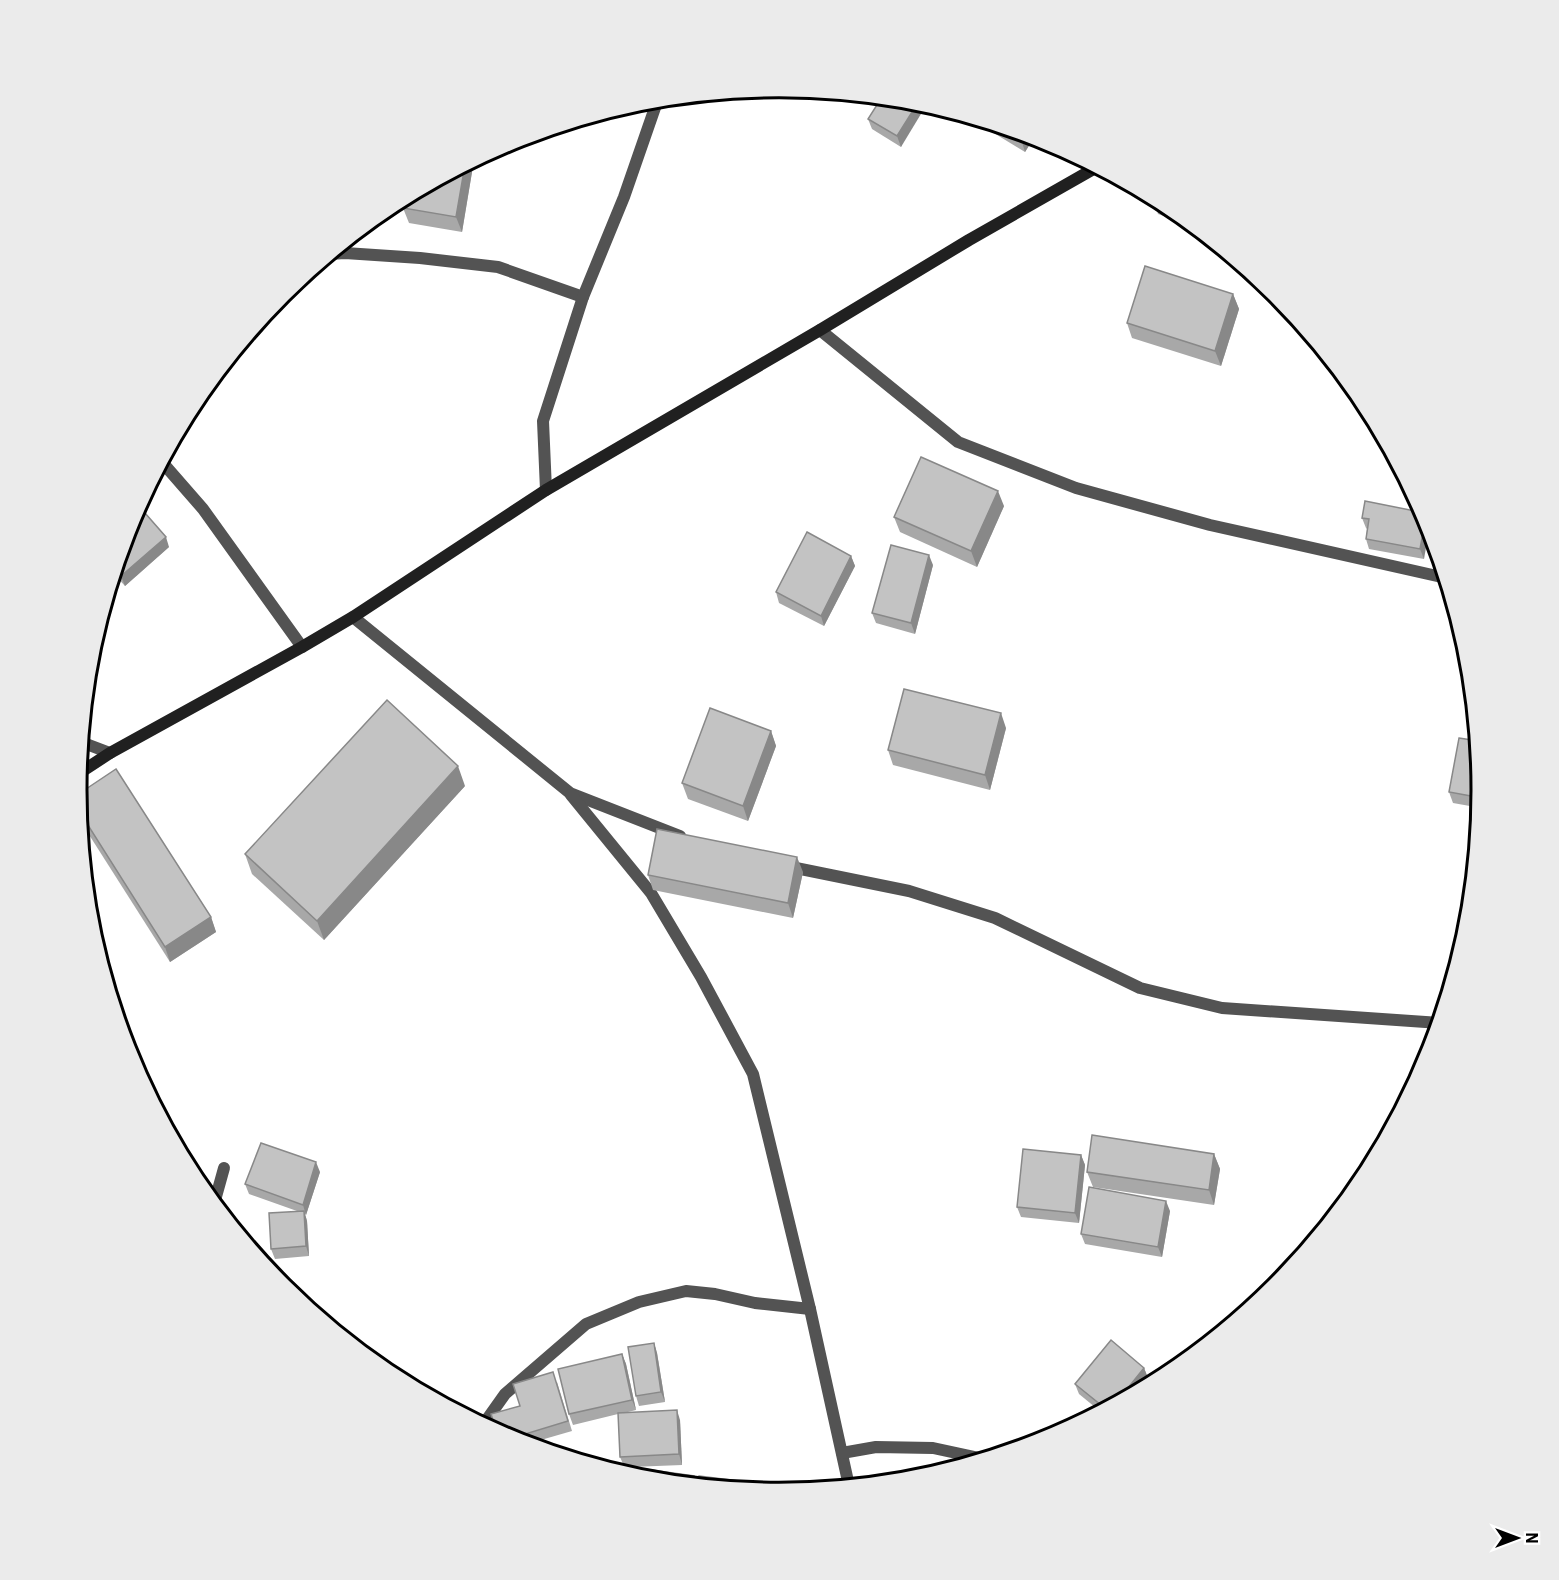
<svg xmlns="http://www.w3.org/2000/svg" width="1559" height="1580" font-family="'IBM Plex Sans',sans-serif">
  <rect width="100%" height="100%" fill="#fff"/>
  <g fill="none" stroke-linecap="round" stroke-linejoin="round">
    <!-- minor -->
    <g stroke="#535353" stroke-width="12">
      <path d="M329,254L345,253L420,258L498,267L583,297"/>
      <path d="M820,330L958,442L1076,488L1210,525L1446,578"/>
      <path d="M162,462L203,509L302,647"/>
      <path d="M546,490L543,421L583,297L624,197L658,99"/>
      <path d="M353,617L570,793L680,836"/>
      <path d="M81,742L110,753"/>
      <path d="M571,795L651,893L701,977L753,1074L810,1309L849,1486"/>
      <path d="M786,866L909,891L995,918L1140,988L1222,1008L1440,1023"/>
      <path d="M214,1204L224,1168"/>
      <path d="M483,1425L505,1394L586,1324L639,1302L686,1291L715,1294L755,1303L810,1309"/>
      <path d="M842,1453L876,1447L933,1448L984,1459"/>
    </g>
    <!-- secondary -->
    <path stroke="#202020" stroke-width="12" d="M78,774L110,753L302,647L353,617L546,490L820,330L969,240L1097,167"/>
  </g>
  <!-- wall -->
  <g fill="#a8a8a8">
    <path d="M917,101L901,147L872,129L868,119Z"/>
    <path d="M981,120L1035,136L1025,152L984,127Z"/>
    <path d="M474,160L462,232L409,223L403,208L405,197Z"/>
    <path d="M1155,204L1170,206L1193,224V226L1158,214Z"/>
    <path d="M1233,294L1239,309L1221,366L1132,338L1127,323Z"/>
    <path d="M1004,506L977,567L900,532L894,517Z"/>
    <path d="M1425,513L1424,559L1369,549L1366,539L1367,529L1366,528L1362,518Z"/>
    <path d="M130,521L169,547L125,586L114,574Z"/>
    <path d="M851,556L855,566L824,626L779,603L776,592Z"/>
    <path d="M933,565L915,634L876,623L872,613Z"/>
    <path d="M1006,728L990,790L893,765L888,750Z"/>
    <path d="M771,731L776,746L748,821L688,799L682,783Z"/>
    <path d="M465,786L324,940L252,874L245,854Z"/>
    <path d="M1482,790L1481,808L1453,803L1449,792Z"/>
    <path d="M77,795L211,917L216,932L170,962L79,819Z"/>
    <path d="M803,872L793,918L653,890L648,875Z"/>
    <path d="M1214,1154L1220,1169L1214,1205L1093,1187L1087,1172Z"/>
    <path d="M1081,1155L1085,1165L1079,1223L1021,1217L1017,1207Z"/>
    <path d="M320,1172L306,1215L305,1214L307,1221L309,1256L275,1259L271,1249L297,1211L249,1194L245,1184Z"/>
    <path d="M1170,1211L1162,1257L1085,1244L1081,1234Z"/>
    <path d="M654,1343L657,1353L665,1402L639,1406L636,1396Z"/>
    <path d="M622,1354L626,1364L636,1410L624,1413L680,1420L682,1465L631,1467L624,1466L620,1457L618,1414L573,1425L569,1414Z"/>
    <path d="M1144,1368L1148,1378L1136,1393L1101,1412L1079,1394L1075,1384Z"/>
    <path d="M557,1382L572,1431L527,1444L510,1439L497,1432L520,1406Z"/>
  </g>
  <!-- shaded-wall -->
  <g fill="#888">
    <path d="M919,101L927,104L901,147L897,136Z"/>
    <path d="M1027,134L1035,136L1025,152L1022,142Z"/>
    <path d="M474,160L462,232L456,217L465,165Z"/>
    <path d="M1233,294L1239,309L1221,366L1215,351Z"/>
    <path d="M998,491L1004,506L977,567L971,551Z"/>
    <path d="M1426,516L1430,525L1424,559L1420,549Z"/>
    <path d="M166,537L169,547L125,586L121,576Z"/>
    <path d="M929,555L933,565L915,634L911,623Z"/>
    <path d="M851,556L855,566L824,626L821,616Z"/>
    <path d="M1001,713L1006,728L990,790L985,775Z"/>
    <path d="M771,731L776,746L748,821L743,806Z"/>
    <path d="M458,766L465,786L324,940L317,921Z"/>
    <path d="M797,857L803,872L793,918L788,903Z"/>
    <path d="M211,917L216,932L170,962L165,947Z"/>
    <path d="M1214,1154L1220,1169L1214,1205L1209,1190Z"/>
    <path d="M1081,1155L1085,1165L1079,1223L1075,1213Z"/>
    <path d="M316,1162L320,1172L306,1215L303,1205Z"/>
    <path d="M1166,1201L1170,1211L1162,1257L1158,1247Z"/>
    <path d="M304,1211L307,1221L309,1256L306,1246Z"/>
    <path d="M654,1343L657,1353L665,1402L661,1392Z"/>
    <path d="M622,1354L626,1364L636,1410L632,1400Z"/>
    <path d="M1144,1368L1148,1378L1136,1393L1115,1404Z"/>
    <path d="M677,1410L680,1420L682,1465L679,1454Z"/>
    <path d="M694,1476L697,1485L693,1484Z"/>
  </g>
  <!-- building -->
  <g fill="#c3c3c3" stroke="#888" stroke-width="1.5">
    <path d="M882,97L919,101L897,136L868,119Z"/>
    <path d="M989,122L1027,134L1022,142Z"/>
    <path d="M465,165L456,217L403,208L405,197Z"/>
    <path d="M1156,198L1170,206L1178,212L1155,204Z"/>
    <path d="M1145,266L1233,294L1215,351L1127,323Z"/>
    <path d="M921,457L998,491L971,551L894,517Z"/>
    <path d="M1365,501L1425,513L1426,516L1420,549L1366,539L1369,519L1362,518Z"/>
    <path d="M138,505L166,537L121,576L115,570L130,521Z"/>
    <path d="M807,532L851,556L821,616L776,592Z"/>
    <path d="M891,545L929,555L911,623L872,613Z"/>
    <path d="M904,689L1001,713L985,775L888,750Z"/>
    <path d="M387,700L458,766L317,921L245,854Z"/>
    <path d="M710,708L771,731L743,806L682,783Z"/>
    <path d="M1459,738L1478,741L1482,790V798L1449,792Z"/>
    <path d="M116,769L211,917L165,947L79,811L77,795Z"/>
    <path d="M657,829L797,857L788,903L648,875Z"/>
    <path d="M1392,1113L1400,1114L1391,1130Z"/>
    <path d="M1092,1135L1214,1154L1209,1190L1087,1172Z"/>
    <path d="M261,1143L316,1162L303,1205L245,1184Z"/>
    <path d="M1023,1149L1081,1155L1075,1213L1017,1207Z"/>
    <path d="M1089,1187L1166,1201L1158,1247L1081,1234Z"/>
    <path d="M304,1211L306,1246L271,1249L269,1213Z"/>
    <path d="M1111,1340L1144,1368L1115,1404L1106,1409L1075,1384Z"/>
    <path d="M654,1343L661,1392L636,1396L628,1347Z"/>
    <path d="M622,1354L632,1400L569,1414L558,1369Z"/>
    <path d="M553,1372L568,1421L509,1439L497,1432L491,1414L520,1406L513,1384Z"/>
    <path d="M677,1410L679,1454L620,1457L618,1413Z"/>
    <path d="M952,1460L968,1464L949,1470Z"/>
    <path d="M615,1465L694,1476L693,1484L642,1479L614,1471Z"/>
    <path d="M699,1476L746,1482L745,1490L698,1485Z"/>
  </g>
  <!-- crop -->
  <path d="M0 0H1559V1580H0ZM87 790a692 692 0 1 1 1384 0a692 692 0 1 1-1384 0Z" fill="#ebebeb" fill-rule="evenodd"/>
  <path fill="none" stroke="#000" stroke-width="3" d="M87 790a692 692 0 1 1 1384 0a692 692 0 1 1-1384 0Z"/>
  <!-- north arrow -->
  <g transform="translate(1517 1538) rotate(90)" stroke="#ffffff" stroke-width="4.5" paint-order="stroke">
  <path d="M0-4.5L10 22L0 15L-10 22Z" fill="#000000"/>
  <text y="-9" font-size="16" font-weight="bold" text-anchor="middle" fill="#000000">N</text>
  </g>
</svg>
